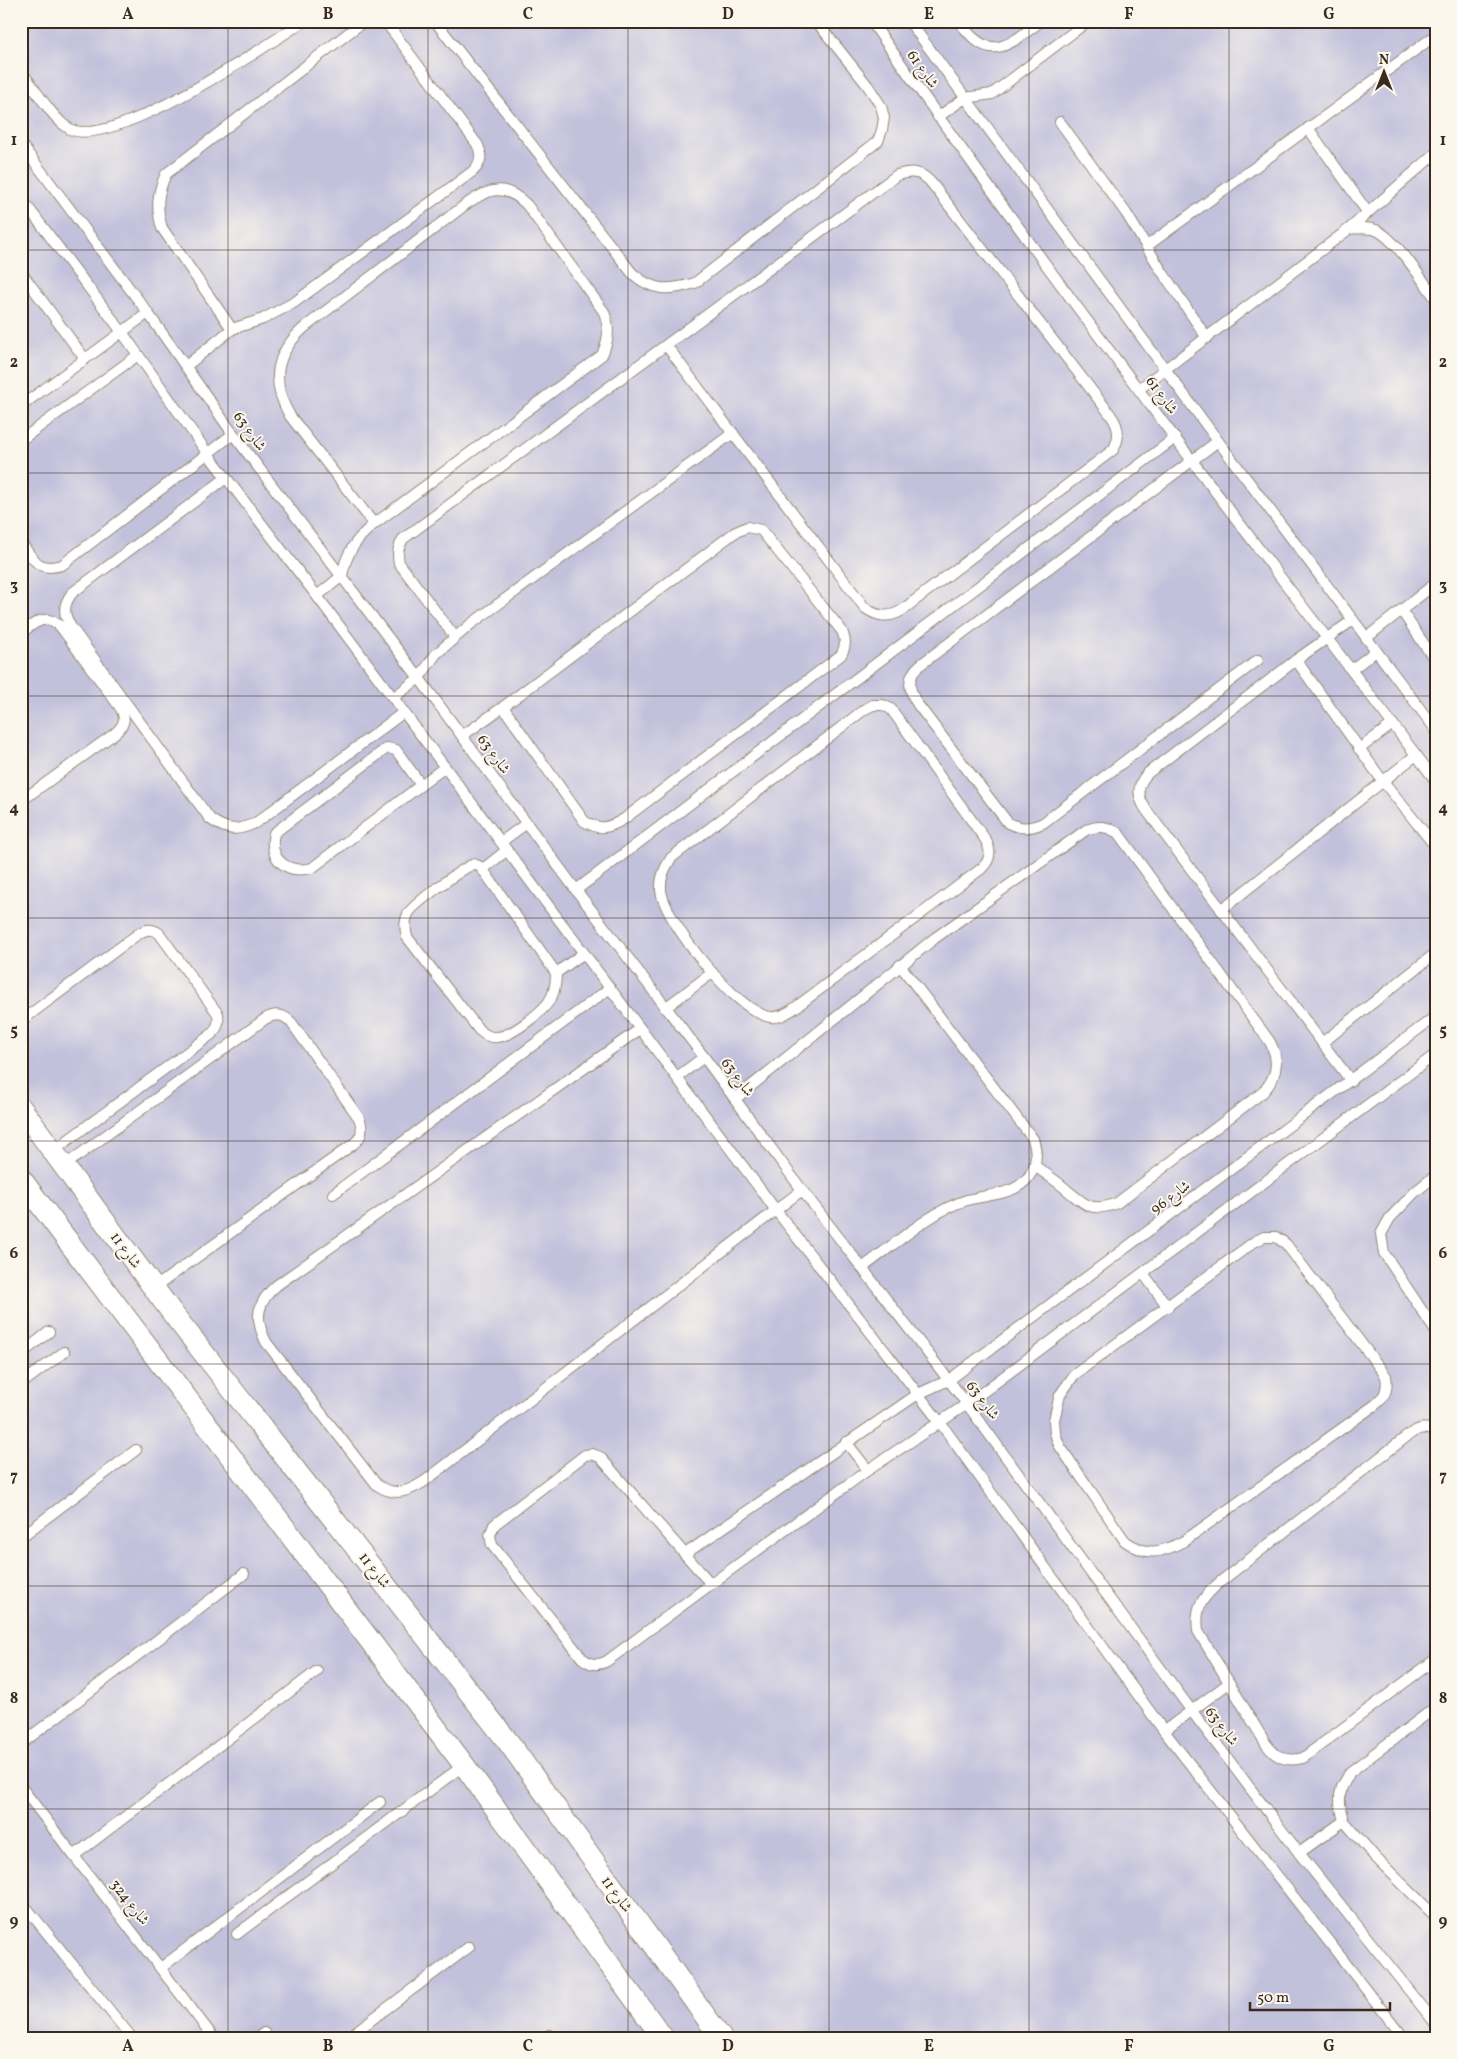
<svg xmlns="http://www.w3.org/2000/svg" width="1457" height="2059" font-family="Vollkorn,Amiri,serif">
  <rect width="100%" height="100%" fill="#fbf7ec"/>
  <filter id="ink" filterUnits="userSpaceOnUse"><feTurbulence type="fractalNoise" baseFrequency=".02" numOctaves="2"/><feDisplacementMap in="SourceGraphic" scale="10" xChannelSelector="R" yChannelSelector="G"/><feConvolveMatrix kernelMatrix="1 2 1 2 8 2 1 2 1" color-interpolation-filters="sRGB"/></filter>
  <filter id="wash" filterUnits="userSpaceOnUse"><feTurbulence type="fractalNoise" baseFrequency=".0096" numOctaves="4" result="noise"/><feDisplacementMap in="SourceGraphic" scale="20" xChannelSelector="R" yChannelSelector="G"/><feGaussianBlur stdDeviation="1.12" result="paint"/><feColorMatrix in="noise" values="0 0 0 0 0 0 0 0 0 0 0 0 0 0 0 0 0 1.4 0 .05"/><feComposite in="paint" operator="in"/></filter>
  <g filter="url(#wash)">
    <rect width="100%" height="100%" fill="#efe4c7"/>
    <!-- industrial -->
    <rect fill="#c2c1dc" x="21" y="21" width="1415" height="2017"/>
  </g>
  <g filter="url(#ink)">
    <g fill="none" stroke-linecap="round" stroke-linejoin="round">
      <!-- lane casing -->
      <g stroke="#958772" stroke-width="12">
        <g id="lane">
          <path d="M364,21L166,174C157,193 156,208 162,228L232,329L263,319L295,302L472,172C481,164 483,155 477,144L385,21"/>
          <path d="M435,21L632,273C653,292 669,291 695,283L878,141L882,130L884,118L881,106L868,86L816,21"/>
          <path d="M871,21C1052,280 1244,530 1436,781"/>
          <path d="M909,21L1218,441L1436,730"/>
          <path d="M959,21C989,64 1007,47 1041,21"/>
          <path d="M21,71C33,86 54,121 70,129C112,150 265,47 304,21"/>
          <path d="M938,117L965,98L992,94L1088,21"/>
          <path d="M1060,122L1126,213L1161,270L1207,338"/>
          <path d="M1308,128L1368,213"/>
          <path d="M21,144L148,313L233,434L419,678L576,890L704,1057L802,1190L967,1404L1191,1710L1299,1853L1436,2024"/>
          <path d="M21,198L122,332L208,454L317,596L775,1209L939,1421L1164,1731L1404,2038"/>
          <path d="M1349,229C1358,228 1367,227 1376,230C1395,238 1423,281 1436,299"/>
          <path d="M1147,246L1436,35"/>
          <path d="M21,272L85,359"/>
          <path d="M186,366L232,329"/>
          <path d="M1139,389L1349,229L1436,153"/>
          <path d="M21,406L148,313"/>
          <path d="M21,440L138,355"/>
          <path d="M1218,441L920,665C906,677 908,690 918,705L1008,823C1021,829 1029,829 1043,823L1258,660"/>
          <path d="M226,478L72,593C63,605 63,614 71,627L210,819C227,831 237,832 257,822L404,712"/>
          <path d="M21,543C34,560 38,572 62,565L233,434"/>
          <path d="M317,596L342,576C346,553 356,539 374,524L602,355C609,339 610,329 604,312L527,205C505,183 489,188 465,205L305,327C275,353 270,381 290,416L374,524"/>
          <path d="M1401,610L1436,662"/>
          <path d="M21,633C35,623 44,613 60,626L119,706C127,718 125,725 114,734L21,801"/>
          <path d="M455,637L399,563C397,553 398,548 403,539L666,345L865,608C878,617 888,618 901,611L1113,450C1121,437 1119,426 1110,414L933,185C923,172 913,170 897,175L666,345"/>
          <path d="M1366,638L1436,583"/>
          <path d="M1296,660L1382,780L1436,847"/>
          <path d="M1351,670L1376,651"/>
          <path d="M393,698L419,678L436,654L471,624L733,433"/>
          <path d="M873,705H883L891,709L985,839C992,851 991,860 981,869L792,1010C785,1014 779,1018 771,1017C738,1014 664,921 661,890C660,877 665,868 671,858L865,709Z"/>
          <path d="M462,736L503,707L584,821C599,831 609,828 624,819L841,655C846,646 846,641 842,631L761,530L747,527L734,533L503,707"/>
          <path d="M1359,749L1393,724"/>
          <path d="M421,785L312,868C287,874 268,860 274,833L387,748L396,750L421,785L445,767"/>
          <path d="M501,842L527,823"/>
          <path d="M474,864L481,867L556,973C556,981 555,989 552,996C546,1010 512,1036 497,1037C489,1038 484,1034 479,1030L407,937C405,929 404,922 408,914C412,905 464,867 474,864Z"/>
          <path d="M482,870L507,850"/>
          <path d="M576,890L1175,438"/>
          <path d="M1221,910L1416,755"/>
          <path d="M21,924L23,923"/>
          <path d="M556,973L584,953"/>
          <path d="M665,1008L712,973"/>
          <path d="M21,1021L138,934C146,929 151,928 159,933L218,1014C219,1023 218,1027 212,1034L53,1151"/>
          <path d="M640,1029L277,1285C257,1302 254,1318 266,1342L377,1485C395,1497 408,1492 425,1481L802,1190"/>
          <path d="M1322,1043L1436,953"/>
          <path d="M677,1077L704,1057"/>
          <path d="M1351,1081L1147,811C1137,797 1136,785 1148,773L1296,660L1353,620"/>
          <path d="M735,1099L935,938L1086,830C1099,825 1106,826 1118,833L1270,1042C1280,1061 1277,1077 1263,1092L1117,1203C1092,1213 1085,1205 1067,1190C1057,1181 1046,1174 1035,1166"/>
          <path d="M64,1166L265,1019C275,1013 283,1014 291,1022L359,1118C364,1130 362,1138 352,1145L154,1288"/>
          <path d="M1436,1175L1415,1192L1390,1218L1381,1234L1384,1253L1436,1332"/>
          <path d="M333,1194L610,988"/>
          <path d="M1264,1237H1276L1286,1244L1386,1376C1388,1389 1386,1396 1375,1405L1184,1541C1161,1553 1148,1557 1125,1541L1059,1445L1055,1433L1054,1420L1060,1395L1074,1375L1254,1242Z"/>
          <path d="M862,1268C893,1246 932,1210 967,1200C986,1195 1011,1195 1025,1181C1037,1169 1038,1154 1033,1139L900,965"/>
          <path d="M1143,1273L1168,1307"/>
          <path d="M21,1354L49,1332"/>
          <path d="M21,1384L64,1352"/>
          <path d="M1436,1432C1426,1426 1419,1428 1410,1434L1220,1582C1202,1598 1195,1606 1198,1631L1266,1744C1276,1758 1287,1762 1303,1758L1436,1659"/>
          <path d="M846,1442L868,1470"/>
          <path d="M592,1454L600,1457L711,1584L607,1661C598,1666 590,1665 582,1658L492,1545L490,1535L494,1525L585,1455Z"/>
          <path d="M21,1537L136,1450"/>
          <path d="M685,1554L918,1394L949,1380L1436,1016"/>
          <path d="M711,1584L868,1470L967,1404L1436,1054"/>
          <path d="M1436,1707L1350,1772L1342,1787L1340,1795V1804L1344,1821L1375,1857L1436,1917"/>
          <path d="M1164,1731L1229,1683"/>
          <path d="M21,1744L244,1574"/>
          <path d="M21,1787L214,2038"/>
          <path d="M1299,1853L1344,1821"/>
          <path d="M75,1855L317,1671"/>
          <path d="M21,1901L132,2038"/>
          <path d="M237,1934L464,1765"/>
          <path d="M162,1967L380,1802"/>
          <path d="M257,2038L264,2033"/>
          <path d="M347,2038L469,1947"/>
          <path d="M545,2038L549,2035"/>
        </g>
      </g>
      <!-- street casing -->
      <g stroke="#958772" stroke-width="23">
        <g id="street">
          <path d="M21,1108L173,1314L509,1743L721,2038"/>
          <path d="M21,1179L464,1765L663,2038"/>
        </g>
      </g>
      <!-- lane -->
      <use href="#lane" stroke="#fff" stroke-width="10"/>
      <!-- street -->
      <use href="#street" stroke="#fff" stroke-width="21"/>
    </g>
  </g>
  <!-- grid -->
  <path fill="none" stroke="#3b2a1e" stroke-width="1" stroke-opacity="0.55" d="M228,21V2038M428,21V2038M628,21V2038M829,21V2038M1029,21V2038M1229,21V2038M21,250H1436M21,473H1436M21,696H1436M21,918H1436M21,1141H1436M21,1364H1436M21,1586H1436M21,1809H1436"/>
  <g text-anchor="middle" stroke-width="4" stroke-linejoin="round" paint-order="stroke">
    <!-- street labels -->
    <g font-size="15" fill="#3b2a1e" stroke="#fbf7ec">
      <text transform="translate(923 69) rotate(55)" y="5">شارع 61</text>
      <text transform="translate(1162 395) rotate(54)" y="5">شارع 61</text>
      <text transform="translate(250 431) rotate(54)" y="5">شارع 63</text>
      <text transform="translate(494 754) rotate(54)" y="5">شارع 63</text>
      <text transform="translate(738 1077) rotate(53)" y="5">شارع 63</text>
      <text transform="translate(1170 1197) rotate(-37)" y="5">شارع 96</text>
      <text transform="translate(126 1250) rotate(54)" y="5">شارع 11</text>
      <text transform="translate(983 1400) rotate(53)" y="5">شارع 63</text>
      <text transform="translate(375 1570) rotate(52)" y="5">شارع 11</text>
      <text transform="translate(1222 1726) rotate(53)" y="5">شارع 63</text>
      <text transform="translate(617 1894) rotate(54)" y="5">شارع 11</text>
      <text transform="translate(130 1902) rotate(52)" y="5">شارع 324</text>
    </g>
  </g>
  <!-- margin -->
  <rect width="1457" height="2059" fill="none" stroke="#fbf7ec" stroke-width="55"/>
  <!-- north arrow -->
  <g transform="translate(1384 72)" stroke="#fbf7ec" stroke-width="4" paint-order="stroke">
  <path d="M0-4L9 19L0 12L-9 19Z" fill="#3b2a1e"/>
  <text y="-8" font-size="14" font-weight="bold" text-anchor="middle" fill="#3b2a1e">N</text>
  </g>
  <!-- scale -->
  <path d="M1250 2002v8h140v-8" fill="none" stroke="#3b2a1e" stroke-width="2.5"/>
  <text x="1257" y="2002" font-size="15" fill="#3b2a1e" stroke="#fbf7ec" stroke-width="4" paint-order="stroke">50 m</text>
  <rect x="28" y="28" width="1402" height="2004" fill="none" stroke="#3b2a1e" stroke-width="2"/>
  <g font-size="16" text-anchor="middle" font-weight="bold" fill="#3b2a1e">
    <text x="128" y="19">A</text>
    <text x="328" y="19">B</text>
    <text x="528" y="19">C</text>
    <text x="728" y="19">D</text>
    <text x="929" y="19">E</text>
    <text x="1129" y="19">F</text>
    <text x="1329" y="19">G</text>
    <text x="14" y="145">1</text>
    <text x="1443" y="145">1</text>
    <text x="14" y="367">2</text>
    <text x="1443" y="367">2</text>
    <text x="14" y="590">3</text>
    <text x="1443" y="590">3</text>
    <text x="14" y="813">4</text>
    <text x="1443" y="813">4</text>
    <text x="14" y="1035">5</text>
    <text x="1443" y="1035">5</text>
    <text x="14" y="1258">6</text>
    <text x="1443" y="1258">6</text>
    <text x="14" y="1481">7</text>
    <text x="1443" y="1481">7</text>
    <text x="14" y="1703">8</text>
    <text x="1443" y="1703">8</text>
    <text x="14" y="1926">9</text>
    <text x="1443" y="1926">9</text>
    <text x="128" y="2051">A</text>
    <text x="328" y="2051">B</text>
    <text x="528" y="2051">C</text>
    <text x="728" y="2051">D</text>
    <text x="929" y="2051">E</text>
    <text x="1129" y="2051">F</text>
    <text x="1329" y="2051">G</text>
  </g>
</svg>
